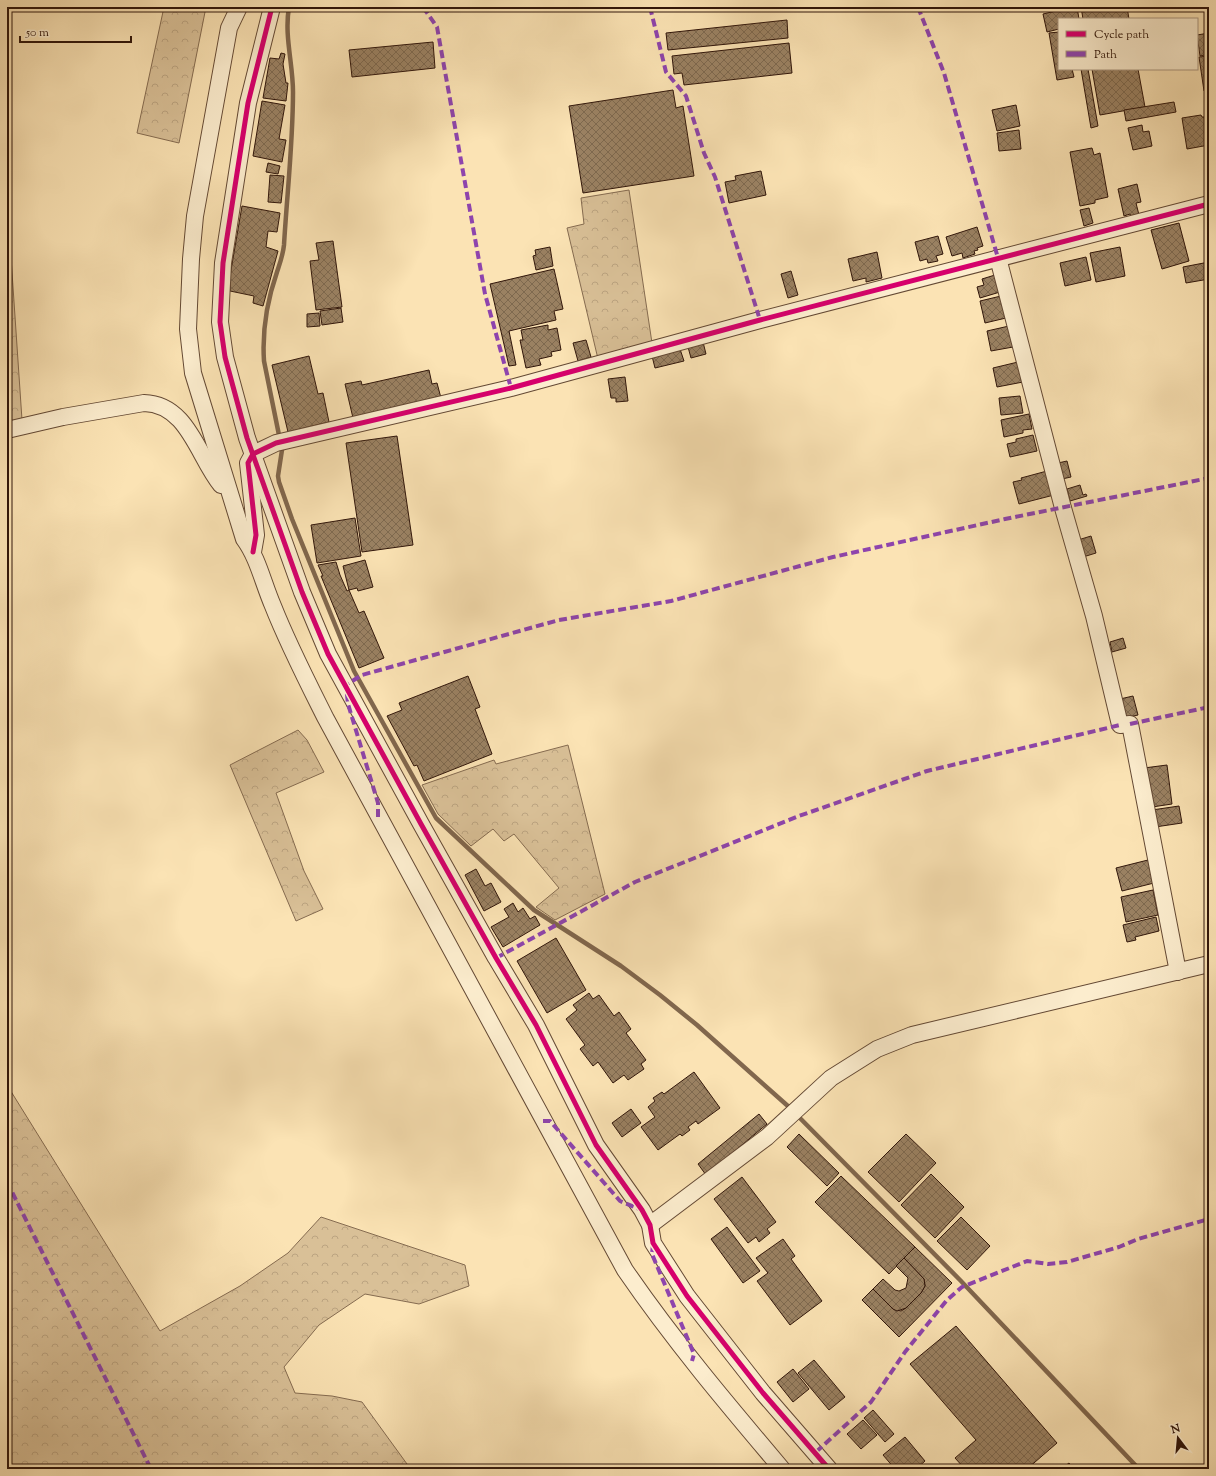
<svg xmlns="http://www.w3.org/2000/svg" width="1216" height="1476" font-family="'Sorts Mill Goudy',serif">
  <defs>
    <pattern id="forest-crowns" width="20" height="18" patternUnits="userSpaceOnUse"><rect width="20" height="18" fill="#d9c097"/><path d="M2 6a3 3 0 1 1 6 0M12 15a3 3 0 1 1 6 0" fill="none" stroke="#bba481"/></pattern>
    <pattern id="building-cross-hatch" width="8" height="8" patternUnits="userSpaceOnUse"><rect width="8" height="8" fill="#9a8162"/><path d="M0 0l8 8M0 8l8-8" fill="none" stroke="#7e694f"/></pattern>
  </defs>
  <rect width="100%" height="100%" fill="#fbe3b4"/>
  <filter id="stains"><feTurbulence type="fractalNoise" baseFrequency=".005" numOctaves="4"/><feColorMatrix values="0 0 0 0 .2 0 0 0 0 .09 0 0 0 0 .02 0 0 0 .5 -.17"/></filter>
  <radialGradient id="worn" r=".72"><stop offset=".6" stop-color="#630" stop-opacity="0"/><stop offset="1" stop-color="#630" stop-opacity=".3"/></radialGradient>
  <!-- forest -->
  <g fill="url(#forest-crowns)" stroke="#856b50">
    <path d="M164,7H206L179,143L137,133Z"/>
    <path d="M629,190L652,343L598,359L567,228L584,224L581,198Z"/>
    <path d="M7,198L22,420L7,424Z"/>
    <path d="M298,730L307,740L324,772L276,793L304,871L323,909L296,921L230,765Z"/>
    <path d="M568,745L605,894L555,920L536,907L559,888L514,834L504,841L493,829L471,846L438,814L422,785L494,760L496,764Z"/>
    <path d="M7,1085L160,1331L240,1286L288,1253L321,1217L465,1265L469,1286L419,1304L365,1294L319,1325L284,1367L295,1393L332,1396L362,1402L407,1464L398,1469H7Z"/>
  </g>
  <g fill="none" stroke-linecap="round" stroke-linejoin="round">
    <!-- stream -->
    <path stroke="#81674d" stroke-width="4.5" d="M289,7C284,36 293,63 293,92C293,143 287,194 284,245C283,255 280,263 277,272C267,301 262,331 264,361L282,450L278,476L279,482L292,519L354,671L436,818L534,910L621,966L660,995L697,1025L789,1107L960,1280L1139,1469"/>
  </g>
  <!-- building -->
  <g fill="url(#building-cross-hatch)" stroke="#31160a">
    <path d="M1073,7H1077L1079,19H1059V29L1047,32L1043,14Z"/>
    <path d="M1081,7H1127L1129,19H1083Z"/>
    <path d="M787,20L788,38L668,50L666,33Z"/>
    <path d="M1059,32V69H1072L1074,77L1057,80L1049,33Z"/>
    <path d="M1209,33V54L1200,56L1197,35Z"/>
    <path d="M433,42L435,68L352,77L349,50Z"/>
    <path d="M789,43L792,73L684,85L682,73L674,74L672,56Z"/>
    <path d="M281,53L285,54L283,64L286,83H288L286,101L263,98L270,58L279,59Z"/>
    <path d="M1209,56V90L1204,91L1199,57Z"/>
    <path d="M1081,69H1088L1098,126L1091,128Z"/>
    <path d="M1092,69H1138L1145,107L1100,115Z"/>
    <path d="M673,90L676,108L683,106L694,176L583,193L569,106Z"/>
    <path d="M262,101L285,105L279,139L286,140L282,162L253,156Z"/>
    <path d="M1174,102L1176,112L1126,121L1124,110Z"/>
    <path d="M1016,105L1020,126L997,131L992,110Z"/>
    <path d="M1201,115L1202,117H1204L1209,145L1187,149L1182,118Z"/>
    <path d="M1142,125L1143,132L1149,131L1152,146L1133,150L1128,128Z"/>
    <path d="M1019,130L1021,149L999,151L997,133Z"/>
    <path d="M1092,148L1094,155L1100,153L1108,197L1095,200V203L1080,206L1070,152Z"/>
    <path d="M268,163L280,166L278,174L266,172Z"/>
    <path d="M761,171L766,195L729,203L725,182L736,180L735,176Z"/>
    <path d="M270,175L284,176L281,203L268,202Z"/>
    <path d="M1137,184L1141,202L1136,203L1139,215L1131,217L1130,214L1124,216L1118,189Z"/>
    <path d="M242,206L280,213L277,232L268,231L266,247L278,251L263,306L253,303L254,296L230,291V276Z"/>
    <path d="M1089,208L1093,223L1084,226L1080,210Z"/>
    <path d="M1179,223L1189,261L1162,269L1151,230Z"/>
    <path d="M977,227L983,246L977,248L978,250L974,251L975,254L963,258L962,253L952,256L946,237Z"/>
    <path d="M938,236L943,254L936,256L938,261L928,263L927,259L920,261L915,242Z"/>
    <path d="M333,241L342,307L316,310L310,261L319,260L316,243Z"/>
    <path d="M550,247L553,266L536,270L533,256L536,255L535,250Z"/>
    <path d="M1120,247L1125,276L1096,282L1090,253Z"/>
    <path d="M877,252L882,278L866,282V278L853,281L848,259Z"/>
    <path d="M1086,257L1091,280L1065,286L1060,263Z"/>
    <path d="M1209,262V279L1186,283L1183,267Z"/>
    <path d="M554,269L563,309L554,311L556,320L509,331L516,365L509,366L490,284Z"/>
    <path d="M791,271L798,295L788,298L781,274Z"/>
    <path d="M995,275L1000,292L980,298L977,287L984,285L982,279Z"/>
    <path d="M1001,296L1006,318L985,323L980,301Z"/>
    <path d="M341,308L343,322L322,325L320,311Z"/>
    <path d="M319,313L320,326L307,327V314Z"/>
    <path d="M548,325V330L557,328L561,350L551,352L552,356L539,359L541,365L526,368L520,340H523L521,330Z"/>
    <path d="M1009,326L1013,347L991,351L987,331Z"/>
    <path d="M586,340L591,357L578,361L573,343Z"/>
    <path d="M703,342L706,354L691,358L688,347Z"/>
    <path d="M680,349L684,361L655,368L652,356Z"/>
    <path d="M309,356L318,394L323,393L329,422L288,432L272,365Z"/>
    <path d="M1018,362L1023,382L997,387L993,368Z"/>
    <path d="M429,370L432,384L437,383L441,398L353,418L345,384L361,381L362,385Z"/>
    <path d="M625,377L628,401L616,402V398H611L608,379Z"/>
    <path d="M1020,396L1023,413L1001,415L999,398Z"/>
    <path d="M1029,414L1032,429L1023,430V433L1004,437L1001,420Z"/>
    <path d="M1033,435L1037,451L1010,457L1007,444L1016,442V439Z"/>
    <path d="M397,436L413,545L362,552L346,443Z"/>
    <path d="M1067,461L1071,477L1062,479L1058,463Z"/>
    <path d="M1047,471L1054,495L1019,504L1013,482L1022,480L1021,478Z"/>
    <path d="M1080,485L1083,495L1086,494L1087,496L1070,501L1067,489Z"/>
    <path d="M355,518L361,556L317,563L311,525Z"/>
    <path d="M1091,536L1096,553L1083,557L1078,540Z"/>
    <path d="M365,560L373,587L358,591L357,588L349,590L343,566Z"/>
    <path d="M336,562L340,575L347,591L349,590L359,613L364,611L384,658L359,668L321,576H323L318,565Z"/>
    <path d="M1123,638L1126,648L1112,652L1110,642Z"/>
    <path d="M468,676L480,707L475,709L492,754L424,781L417,765L414,766L387,716L402,710L399,703Z"/>
    <path d="M1133,696L1138,715L1125,718L1120,699Z"/>
    <path d="M1167,765L1172,804L1152,807L1144,768Z"/>
    <path d="M1179,806L1182,823L1155,827L1152,810Z"/>
    <path d="M1148,860L1154,883L1122,891L1116,868Z"/>
    <path d="M476,869L485,886L491,883L501,902L484,911L465,875Z"/>
    <path d="M1153,890L1158,915L1126,922L1121,897Z"/>
    <path d="M513,903L518,912L523,908L530,919L535,916L540,925L503,947L491,927L509,917L504,909Z"/>
    <path d="M1156,917L1159,931L1135,937L1136,940L1127,942L1123,925Z"/>
    <path d="M556,938L586,990L547,1013L517,961Z"/>
    <path d="M589,993L593,999L599,995L614,1016L619,1012L631,1029L626,1033L646,1060L641,1064L644,1069L628,1080L624,1075L613,1083L598,1062L593,1066L580,1049L585,1045L566,1019L577,1010L573,1005Z"/>
    <path d="M694,1072L720,1108L698,1124L696,1121L688,1127L690,1130L682,1136L680,1134L658,1150L641,1127L655,1117L648,1107L655,1101L653,1098L662,1092L664,1094Z"/>
    <path d="M631,1109L641,1123L622,1137L612,1123Z"/>
    <path d="M759,1114L767,1124L706,1175L698,1164Z"/>
    <path d="M799,1134L839,1173L827,1186L787,1147Z"/>
    <path d="M906,1134L936,1163L899,1202L868,1172Z"/>
    <path d="M931,1174L964,1207L935,1238L901,1205Z"/>
    <path d="M841,1176L915,1247L889,1274L815,1202Z"/>
    <path d="M742,1177L776,1222L767,1229L770,1233L759,1242L756,1237L748,1243L714,1199Z"/>
    <path d="M961,1217L990,1246L967,1270L937,1241Z"/>
    <path d="M727,1227L760,1271L743,1283L711,1239Z"/>
    <path d="M783,1239L795,1256L791,1259L822,1301L790,1325L757,1281L768,1273L756,1258Z"/>
    <path d="M915,1247L952,1283L899,1337L862,1300L873,1289L893,1309L901,1311L906,1308L921,1293L925,1286L924,1279L904,1258Z"/>
    <path d="M904,1258L924,1279L925,1286L921,1293L906,1308L897,1311L893,1309L873,1289L883,1279L895,1290L899,1291L906,1288L908,1278L896,1266Z"/>
    <path d="M956,1326L1057,1443L1027,1469H965L955,1458L976,1440L910,1364Z"/>
    <path d="M814,1360L845,1397L829,1410L798,1373Z"/>
    <path d="M793,1369L809,1389L793,1402L777,1382Z"/>
    <path d="M873,1410L894,1434L885,1442L864,1418Z"/>
    <path d="M863,1420L877,1435L861,1449L847,1434Z"/>
    <path d="M905,1437L925,1461L916,1469H895L883,1455Z"/>
    <path d="M1069,1463L1074,1469H1061Z"/>
  </g>
  <g fill="none" stroke-linecap="round" stroke-linejoin="round">
    <!-- minor casing -->
    <g stroke="#644934" stroke-width="18">
      <g id="minor">
        <path d="M239,7L229,28L195,216L191,259L188,329L193,373L244,539C258,558 263,583 273,606C288,644 307,681 325,717L625,1270C673,1340 727,1404 782,1469"/>
        <path d="M272,7L248,103L223,263L220,322L225,357L247,438L302,592L328,654L421,824L496,958L536,1025L596,1145L642,1210L650,1225L653,1243L687,1296L763,1393L829,1469"/>
        <path d="M998,258L1063,508L1094,616L1120,725L1130,724L1178,972"/>
        <path d="M7,430L63,417L144,403C188,404 198,457 221,485"/>
        <path d="M253,552L256,535L248,463L253,454L276,443L511,388L760,320L1209,204"/>
        <path d="M650,1225L767,1137L831,1078L877,1049L912,1035L1209,964"/>
      </g>
    </g>
    <!-- minor -->
    <use href="#minor" stroke="#fcedce" stroke-width="16"/>
    <!-- quiet -->
    <g stroke="#8e44ad" stroke-width="4" stroke-dasharray="8 4" stroke-linecap="butt">
      <path d="M423,7L437,27L485,294L511,388"/>
      <path d="M650,7L666,72L686,96L704,153L715,177L760,320"/>
      <path d="M918,7L944,73L998,258"/>
      <path d="M1130,724L1209,707"/>
      <path d="M378,817V803L348,704L346,685L362,675L559,620L671,601L833,557L1005,519L1209,478"/>
      <path d="M496,958L635,882L799,816L927,771L1120,725"/>
      <path d="M543,1121H550L620,1201L639,1209"/>
      <path d="M7,1182L151,1469"/>
      <path d="M653,1244L652,1254L694,1354L692,1361"/>
      <path d="M816,1452L871,1402L905,1352L947,1300L962,1287L1027,1261L1048,1264L1067,1262L1119,1247L1138,1239L1209,1219"/>
    </g>
    <!-- cycleway casing -->
    <g stroke="#fcedce" stroke-width="8">
      <g id="cycleway">
        <path d="M272,7L248,103L223,263L220,322L225,357L247,438L302,592L328,654L421,824L496,958L536,1025L596,1145L642,1210L650,1225L653,1243L687,1296L763,1393L829,1469"/>
        <path d="M253,552L256,535L248,463L253,454L276,443L511,388L760,320L1209,204"/>
      </g>
    </g>
    <!-- cycleway -->
    <use href="#cycleway" stroke="#d6006c" stroke-width="5"/>
  </g>
  <!-- margin -->
  <rect width="1216" height="1476" fill="none" stroke="#fbe3b4" stroke-width="24"/>
  <rect x="8" y="8" width="1200" height="1460" fill="none" stroke="#31160a" stroke-width="2"/>
  <rect x="12" y="12" width="1192" height="1452" fill="none" stroke="#31160a"/>
  <!-- legend -->
  <rect x="1058" y="18" width="140" height="52" fill="#fcedce" stroke="#ab9780"/>
  <rect x="1066" y="31" width="20" height="6" fill="#d6006c" stroke="#ab9780"/>
  <text x="1094" y="38" font-size="12" fill="#31160a">Cycle path</text>
  <rect x="1066" y="51" width="20" height="6" fill="#8e44ad" stroke="#ab9780"/>
  <text x="1094" y="58" font-size="12" fill="#31160a">Path</text>
  <!-- north arrow -->
  <g transform="translate(1178 1438) rotate(344)" stroke="#fcedce" stroke-width="3" paint-order="stroke">
  <path d="M0-3L7 15L0 10L-7 15Z" fill="#31160a"/>
  <text y="-6" font-size="11" font-weight="bold" text-anchor="middle" fill="#31160a">N</text>
  </g>
  <!-- scale -->
  <path d="M20 36v6h111v-6" fill="none" stroke="#31160a" stroke-width="2"/>
  <text x="26" y="36" font-size="12" fill="#31160a" stroke="#fcedce" stroke-width="3" paint-order="stroke">50 m</text>
  <rect width="100%" height="100%" filter="url(#stains)"/>
  <rect width="100%" height="100%" fill="url(#worn)"/>
</svg>
